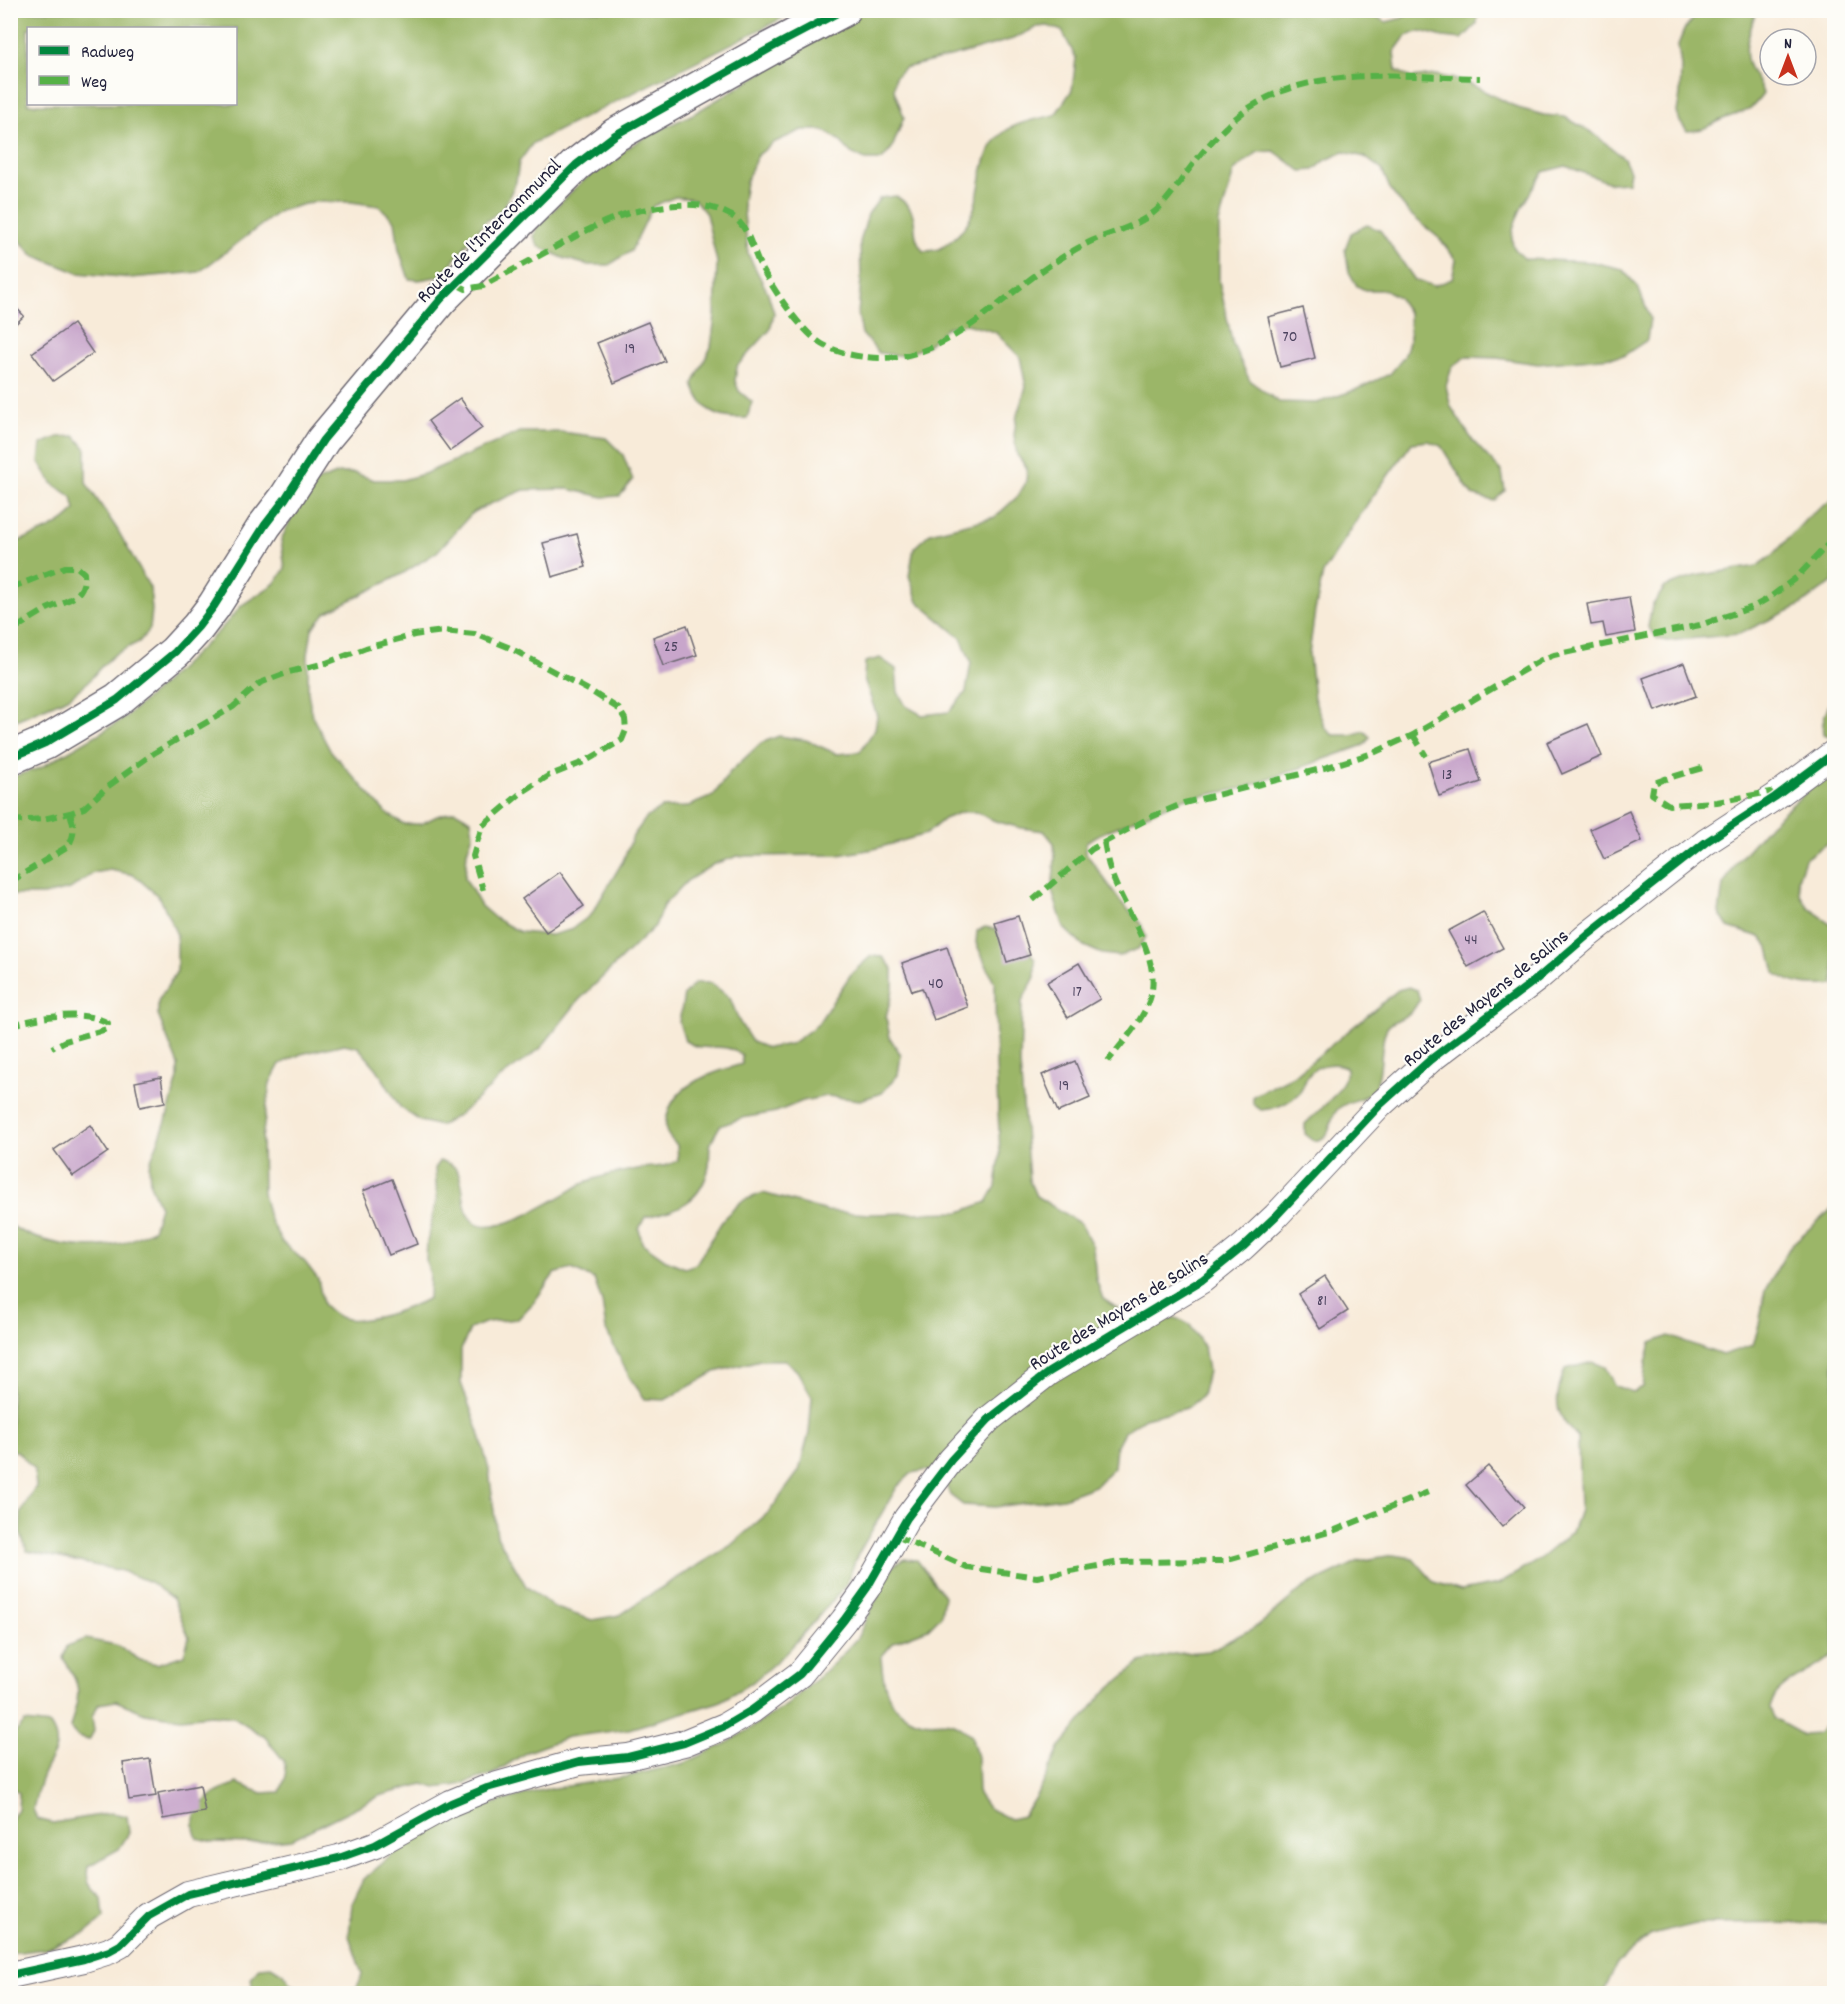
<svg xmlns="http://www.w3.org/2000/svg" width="1845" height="2004" font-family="Dekko,sans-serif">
  <rect width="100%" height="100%" fill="#fdfcf7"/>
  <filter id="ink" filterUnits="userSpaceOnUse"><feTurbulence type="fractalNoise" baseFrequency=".0167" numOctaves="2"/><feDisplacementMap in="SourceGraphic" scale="12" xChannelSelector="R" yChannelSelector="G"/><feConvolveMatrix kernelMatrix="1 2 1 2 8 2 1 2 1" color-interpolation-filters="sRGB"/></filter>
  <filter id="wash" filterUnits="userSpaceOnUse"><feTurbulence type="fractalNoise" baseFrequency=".008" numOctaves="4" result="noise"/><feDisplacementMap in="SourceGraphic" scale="24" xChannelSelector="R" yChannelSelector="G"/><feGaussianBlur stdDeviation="1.35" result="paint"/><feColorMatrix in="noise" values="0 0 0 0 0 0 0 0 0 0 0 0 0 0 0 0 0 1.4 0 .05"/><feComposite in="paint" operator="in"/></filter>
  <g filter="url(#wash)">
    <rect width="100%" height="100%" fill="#f8ebd9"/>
    <!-- forest -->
    <g fill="#9bb668" stroke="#5e6c52" stroke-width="1.5" fill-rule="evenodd">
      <path d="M1363,10L1386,22L1402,18L1413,11L1478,10L1477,24L1462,39L1443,37L1421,31L1406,36L1394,52L1396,70L1411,78L1435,75L1451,78L1472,85L1518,108L1544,115L1565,117L1593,133L1624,158L1630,171L1628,182L1610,183L1566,166L1543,172C1533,188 1507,225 1513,245C1514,250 1521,255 1525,259L1592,262L1622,269L1638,287L1650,318L1647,340L1623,356L1538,364L1497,358L1466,357L1452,367L1446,386L1451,407L1473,441L1502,472L1505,491L1494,501L1472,495L1441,446L1428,441L1412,443L1368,503L1323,573L1315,611L1309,654L1314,698L1325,728L1333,735H1351L1364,731L1370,737L1364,745L1244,788L1183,799L1100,834L1086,842V853L1121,902L1141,923L1146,937L1138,949L1119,956L1102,954L1082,945L1064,928L1052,891L1055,859L1054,843L1044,831L1021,828L995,821L976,812H962L944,819L926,834L874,849L839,855L738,856L714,864L687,881L663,906L655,926L578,1001L540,1049L504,1075L460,1114L440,1126L420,1121L400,1107L377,1069L358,1047L344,1044L301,1054L280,1064L270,1083L262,1139L263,1193L269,1218L282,1242L305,1262L318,1279L323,1304C328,1309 336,1316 342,1318C364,1325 409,1309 429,1298L430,1274L426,1261L427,1242L437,1198L435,1169L439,1161C474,1164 454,1206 475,1223C495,1239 561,1196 580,1185C600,1175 621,1172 643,1168C656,1166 666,1168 678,1160L677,1145C665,1134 663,1129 668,1113C677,1082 715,1072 742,1064V1055C724,1043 717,1049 699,1047C694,1046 689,1043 685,1041L679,1022L684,995L695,983H711L730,998L739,1021L752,1042L767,1048L791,1044L817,1025L851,974L871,956L883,957L893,969V989L886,1017L890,1038L901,1055L898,1075L882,1093L860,1100L827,1096L803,1101L776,1112L742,1118L720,1126C716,1133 711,1140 710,1147C709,1154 710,1160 709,1166C702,1202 677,1211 645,1217L639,1229L642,1243L666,1260L685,1268L696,1264L724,1218L742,1201L763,1193L827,1211L869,1214L960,1212L987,1202L996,1186L1000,1155L996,1064L995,984L976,943L977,931L985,927L996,929L1027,947L1035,960V977L1022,1001L1020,1064L1029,1180L1036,1196L1081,1224L1093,1247L1096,1279L1103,1299L1123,1312L1176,1318L1190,1325L1204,1347L1208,1371L1202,1396L1187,1408L1145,1418L1124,1432L1116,1447L1114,1467L1095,1486L1063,1498L995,1507L963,1505L950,1495L944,1480L926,1470L912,1473L897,1487L857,1556L846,1585L789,1650L753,1682L719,1702L629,1729L568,1737L527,1752L493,1774L458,1785L435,1788L423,1784L379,1796L292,1839L250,1843L213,1842L197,1838C184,1808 212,1793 237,1783L262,1793L280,1792L286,1776L284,1761L265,1737L234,1717L211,1715L181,1718L145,1713L116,1701L99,1704L92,1716L94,1731L89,1740L78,1737L70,1728C79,1693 84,1690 63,1658L67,1646L86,1639L116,1645L140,1660L157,1664L184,1655L189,1637L173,1599L150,1582L122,1571L27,1551L20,1532L21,1513L36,1486L34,1469L17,1451H11L10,1225C39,1244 85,1251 118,1244C130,1242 142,1234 153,1230L160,1207L150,1184L149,1165L166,1121L178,1078V1065L158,1015V1001L177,971V935L160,898L134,875L110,870L94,873L70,889L44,895H11V777L40,768L122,720L163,684L219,631L242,605L274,584L285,569L281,540L295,510L313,483L339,473H355L374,480H402L424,474L520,432H561L606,438L623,455L633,480L620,496L603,497L568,489L524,490L490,504L472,513L437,552L402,574L325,613L312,629L308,655V692L312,716L330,750L386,813L404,824H421L437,816L455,811L471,820L473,834L467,852L465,878L481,906L496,919L520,932L551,935L570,930L591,915L623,861L633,836L646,818L661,808L686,807L713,796L730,772L761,743L779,736L806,740L837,754L860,752L875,729L877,716L864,679L865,662L880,658L896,669L898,692L906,706L922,715L949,712L966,692L971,662L961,638L918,602L909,576L914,548L930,533L995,517L1018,496L1026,482L1027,468L1017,455L1014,435L1017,415L1026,387L1020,357L995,332L966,324L947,327L928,345L904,356L879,353L862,334L858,314L861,279L860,242L868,214L880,198L896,196C926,215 906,229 923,251C939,251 940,249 952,240C991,210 969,162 1003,133C1016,122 1039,119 1055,115L1072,90L1076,58L1062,31L1048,26L1037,27L1013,39L954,56L904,68L895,77L894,90L904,117L892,148L882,160H865L851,153L838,139L823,130H802L773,143L757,156L746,182L743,202L748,254L768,293L774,313L770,330L737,366L735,381L739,391L752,402L747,418C718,420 702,412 693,384L711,347L715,316L717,262L706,214L694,199L675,197L653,206L631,251L609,265H588L563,258L538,246L534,237L537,227L576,187L611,158L647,136L693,114L737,88L861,11ZM1274,151L1301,171L1314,170L1326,160L1344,152L1365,157L1382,170L1391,191L1410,214L1440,239L1456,260L1452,279L1434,286L1415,280L1380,230L1367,225L1351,233L1345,249L1349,272L1357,286L1365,290H1386L1398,297L1409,314L1410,339L1404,357L1390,374L1355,390L1317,403L1279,402L1250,381L1233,345L1219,281V223L1234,171L1258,152ZM572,1269L594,1279L602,1302L606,1330L630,1378L645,1399L665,1400L715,1372L760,1360H785L797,1371L812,1397L809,1433L799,1471L769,1512L730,1546L651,1594L620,1615L592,1620L553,1607L526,1586L497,1536L489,1470L479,1432L461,1383V1350L470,1329L487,1322L518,1319L534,1302L554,1274Z"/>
      <path d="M1701,10L1756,11C1751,31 1740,49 1751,70C1755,79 1761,84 1763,94C1748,115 1745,110 1723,119C1708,125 1706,131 1687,131L1680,122L1677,112L1680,95L1681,67L1678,45L1684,30Z"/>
      <path d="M11,11H797L533,143L519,162L516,182L503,209L485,222L441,276L419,280L409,279L399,250L395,221L379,206L351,202H312L280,211L199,272L131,278L78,273L33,255L11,231ZM28,28H236V104H28Z"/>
      <path d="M75,436L86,449V483L117,529L150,588L152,610L150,629L139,642L115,654L101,667L88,682L68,698L11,722V544C33,535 59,529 75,510L72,497L52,483L39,462L41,444L58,437Z"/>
      <path d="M1834,498V581L1799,606L1739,634L1667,641L1658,639L1648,627L1652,606L1665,587L1695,576L1757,566L1773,555L1808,517Z"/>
      <path d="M1834,698V736L1832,737L1823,734C1821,722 1826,708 1834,698Z"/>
      <path d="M1834,768V838L1805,859L1798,879L1800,895L1809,908L1834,926V985C1813,986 1793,986 1775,973L1769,948L1760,937L1728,927L1719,913L1723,885L1737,862L1770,824Z"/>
      <path d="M1409,987L1417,990L1420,1000C1417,1003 1415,1008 1412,1011C1405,1019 1390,1020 1386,1030C1379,1045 1384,1075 1373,1090C1365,1101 1345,1100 1337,1110C1326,1124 1335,1137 1314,1141L1305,1134V1124C1320,1109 1345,1091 1347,1068C1335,1061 1316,1064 1308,1076C1304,1081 1304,1088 1299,1093C1289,1103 1275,1109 1261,1110L1253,1104V1096L1295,1075L1398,990Z"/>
      <path d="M1834,1207V1653C1817,1671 1795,1675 1779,1691C1774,1695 1772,1702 1770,1708L1774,1719L1803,1735L1817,1734L1828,1722L1831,1698L1834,1686V1923L1696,1924L1651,1935L1616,1965L1603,1994H324L339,1993L357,1987L362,1974L349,1936L352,1904L364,1879L399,1849L452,1818L501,1801L542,1790L625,1777L685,1763L729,1742L787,1705L835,1662L857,1638L893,1566L904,1559L917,1560L944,1596L941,1616L928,1629L894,1642L881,1657C883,1687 889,1715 923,1722C932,1724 942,1721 951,1723C958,1724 965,1731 971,1735L977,1757L978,1794L988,1808L1010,1819L1023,1816L1041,1788L1060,1747L1104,1693L1141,1662L1173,1654L1209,1651L1259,1625L1303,1588L1359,1561L1393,1555L1413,1558L1434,1582L1461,1591L1498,1584L1537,1561L1572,1532L1580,1510L1578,1438C1554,1414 1553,1400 1565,1369L1593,1362L1605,1367L1615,1386L1633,1392L1643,1387L1646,1363L1651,1343L1669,1336L1722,1355L1753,1345L1759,1325L1765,1290L1791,1245Z"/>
      <path d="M25,1722L50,1725C65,1747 50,1756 42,1777C38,1787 36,1798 33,1809L37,1819L53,1823L111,1813L127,1816L129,1833L119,1849L88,1866C85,1883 90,1887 102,1898L104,1918L86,1933L46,1949L11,1953V1820L18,1809L19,1793L11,1787V1737Z"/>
      <path d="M271,1966L284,1974L292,1985L313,1993H254L251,1979L259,1967Z"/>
    </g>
    <g id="blocks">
      <!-- building -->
      <g fill="#c8a6cb">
        <path d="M10,301L24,316L10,329Z"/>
        <path d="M1303,308L1315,358L1280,367L1268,317Z"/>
        <path d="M648,322L665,361L614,383L597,343Z"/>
        <path d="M73,324L93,353L53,381L32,353Z"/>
        <path d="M460,398L482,428L450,451L428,421Z"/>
        <path d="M577,534L586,567L552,577L543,543Z"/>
        <path d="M1629,597L1635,632L1606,637L1603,623L1591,625L1587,604Z"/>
        <path d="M687,625L697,655L663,666L653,637Z"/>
        <path d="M1684,663L1696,696L1655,711L1643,678Z"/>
        <path d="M1588,724L1602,756L1562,774L1547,742Z"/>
        <path d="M1470,749L1481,782L1439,796L1428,762Z"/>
        <path d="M1629,811L1642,841L1604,859L1590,829Z"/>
        <path d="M560,872L584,906L546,932L522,899Z"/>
        <path d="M1483,912L1503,948L1468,967L1448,931Z"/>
        <path d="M1018,916L1030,955L1007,962L995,923Z"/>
        <path d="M947,947L968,1007L934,1020L922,988L912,991L902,963Z"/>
        <path d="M1079,963L1100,999L1068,1018L1047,982Z"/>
        <path d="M1075,1061L1090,1098L1058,1112L1042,1075Z"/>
        <path d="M161,1077L165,1102L140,1107L135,1082Z"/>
        <path d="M90,1125L108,1152L73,1176L54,1150Z"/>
        <path d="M392,1179L417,1244L389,1255L363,1191Z"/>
        <path d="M1325,1276L1348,1311L1320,1329L1298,1294Z"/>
        <path d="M1488,1466L1524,1507L1502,1527L1466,1485Z"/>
        <path d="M150,1759L156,1796L129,1800L123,1763Z"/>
        <path d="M200,1785L205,1812L163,1819L158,1793Z"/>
      </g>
    </g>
  </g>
  <g filter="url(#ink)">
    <use href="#blocks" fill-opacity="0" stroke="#6d6872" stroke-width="1.5"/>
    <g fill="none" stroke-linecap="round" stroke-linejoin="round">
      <!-- street casing -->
      <g stroke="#6d6872" stroke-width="28">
        <path id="street" d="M10,1975L84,1959L109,1951L120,1945L149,1916L188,1894L339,1858L375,1845L451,1803L487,1788L579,1762L628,1757L684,1743L725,1726L752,1710L800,1674L844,1620L867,1588L907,1518L951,1460L989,1419L1049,1372L1202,1280L1243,1247L1276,1216L1380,1105L1430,1060L1538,978L1588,935L1706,842L1775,797L1834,753"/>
      </g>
      <!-- secondary casing -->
      <g stroke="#6d6872" stroke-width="36">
        <path id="secondary" d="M10,758L45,743L117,700L175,652L198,627L214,606L265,525L285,499L323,440L441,299L576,165L615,135L769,49L843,10"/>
      </g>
      <!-- street -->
      <use href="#street" stroke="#fff" stroke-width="26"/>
      <!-- secondary -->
      <use href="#secondary" stroke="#fff" stroke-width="33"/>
      <!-- quiet -->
      <g stroke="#55b146" stroke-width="6" stroke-dasharray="12 6" stroke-linecap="butt">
        <path d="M456,284L466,289L483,286C509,272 535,258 561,244C586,231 610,217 637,211C667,205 702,199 730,215C749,225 751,248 760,265C772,287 800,331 822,344C843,356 873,360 897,357C950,350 992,308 1033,277C1053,263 1072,250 1094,240C1114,232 1136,226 1153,213C1167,202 1177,186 1187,172C1199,156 1212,140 1226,127C1292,61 1395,77 1480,78"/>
        <path d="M10,588L65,567H77L84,573C86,599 66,600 47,609C35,616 22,624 10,632"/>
        <path d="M1413,735L1426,756"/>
        <path d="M1702,768L1665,779L1654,783L1652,794L1669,805L1717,802L1770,792L1775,797"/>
        <path d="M10,821L43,819L70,813L84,808L107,787L154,753L233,707L260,683L289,672L326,663L366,648L414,635L443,631L475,634L508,647L592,692L619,709L625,719L626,730L622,740L584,762L548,776L521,793L482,826L473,856L483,890"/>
        <path d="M1104,842C1106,851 1107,861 1110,869C1122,909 1167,961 1148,1004C1139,1025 1122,1043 1108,1061"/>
        <path d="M10,882L68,846C76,834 74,826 70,813"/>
        <path d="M1033,900L1092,849L1151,817L1184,803L1321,769L1373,753L1413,735L1541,660L1554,655L1700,625L1753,607L1769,598L1797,577L1834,538"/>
        <path d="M10,1026C36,1017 84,1009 108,1023L107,1029L65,1041L52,1048"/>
        <path d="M896,1536L967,1567L1037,1577L1120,1562L1224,1561L1333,1531L1431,1491"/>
      </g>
      <!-- cycleway casing -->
      <g stroke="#fdfcf7" stroke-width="11">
        <g id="cycleway">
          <path d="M10,758L45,743L117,700L175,652L198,627L214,606L265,525L285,499L323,440L441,299L576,165L615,135L769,49L843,10"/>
          <path d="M10,1975L84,1959L109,1951L120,1945L149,1916L188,1894L339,1858L375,1845L451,1803L487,1788L579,1762L628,1757L684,1743L725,1726L752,1710L800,1674L844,1620L867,1588L907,1518L951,1460L989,1419L1049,1372L1202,1280L1243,1247L1276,1216L1380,1105L1430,1060L1538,978L1588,935L1706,842L1775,797L1834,753"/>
        </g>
      </g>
      <!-- cycleway -->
      <use href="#cycleway" stroke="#00873e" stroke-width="8"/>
    </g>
  </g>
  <g text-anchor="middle" stroke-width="4.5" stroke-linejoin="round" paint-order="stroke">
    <!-- number labels -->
    <g font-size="16" fill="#4c435f">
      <text x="1290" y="341">70</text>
      <text x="630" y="353">19</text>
      <text x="671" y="651">25</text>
      <text x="1447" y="779">13</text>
      <text x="1471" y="944">44</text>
      <text x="936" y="988">40</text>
      <text x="1077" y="996">17</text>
      <text x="1064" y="1090">19</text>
      <text x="1322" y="1305">81</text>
    </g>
    <!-- street labels -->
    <g font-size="20" fill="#22223b" stroke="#fdfcf7">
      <text transform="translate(488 230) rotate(-45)" y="7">Route de l'Intercommunal</text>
      <text transform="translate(1485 997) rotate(-39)" y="7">Route des Mayens de Salins</text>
      <text transform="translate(1118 1310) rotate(-32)" y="7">Route des Mayens de Salins</text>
    </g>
  </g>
  <!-- margin -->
  <rect width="1845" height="2004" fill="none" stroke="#fdfcf7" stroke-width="36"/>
  <!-- legend -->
  <rect x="27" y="27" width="210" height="78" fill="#fdfcf7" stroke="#a5a5ac" stroke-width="1.5"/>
  <rect x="39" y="46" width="30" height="9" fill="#00873e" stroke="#a5a5ac" stroke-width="1.5"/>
  <text x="81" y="57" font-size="18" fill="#22223b">Radweg</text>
  <rect x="39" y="76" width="30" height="9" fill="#55b146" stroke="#a5a5ac" stroke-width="1.5"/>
  <text x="81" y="87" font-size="18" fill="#22223b">Weg</text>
  <!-- north arrow -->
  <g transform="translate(1788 57)"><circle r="28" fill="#fdfcf7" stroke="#a5a5ac" stroke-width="1.5"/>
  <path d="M0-4.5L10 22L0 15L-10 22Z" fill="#c8321e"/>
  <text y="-9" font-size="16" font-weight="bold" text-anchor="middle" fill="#22223b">N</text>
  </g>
</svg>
